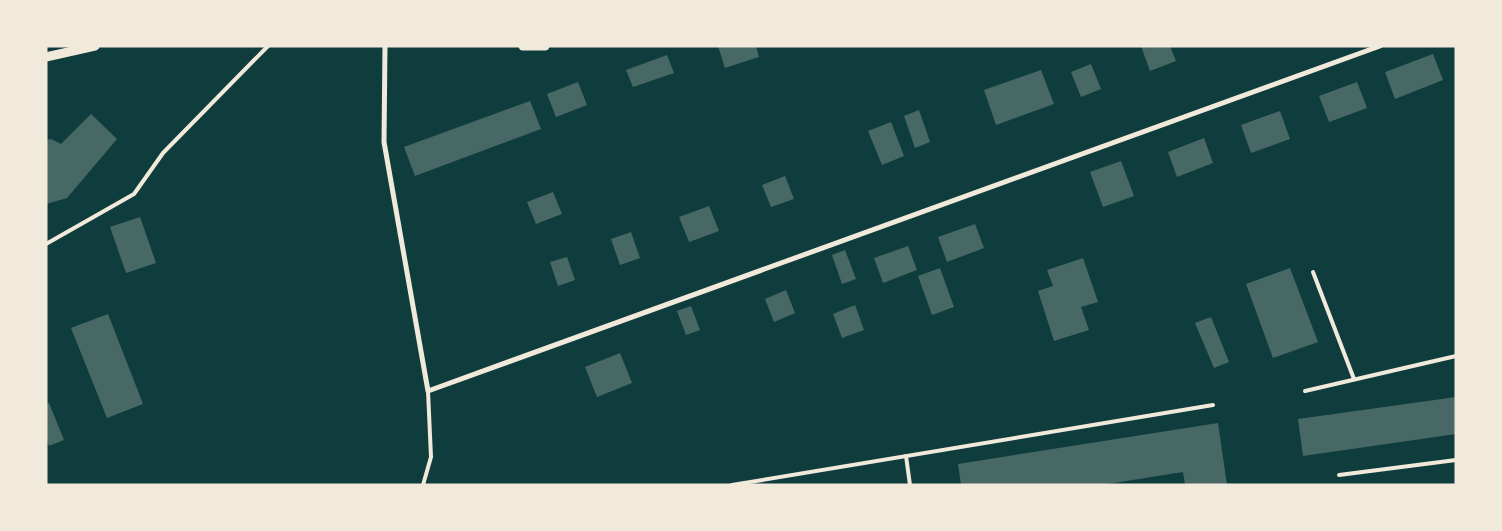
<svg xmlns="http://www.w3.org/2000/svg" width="1502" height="531" font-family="Arial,sans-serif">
  <rect width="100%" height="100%" fill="#0f3d3e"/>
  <!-- building -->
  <g fill="#486865">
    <path d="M718,46H756L759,57L725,68Z"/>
    <path d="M1141,46H1170L1176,61L1150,71Z"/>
    <path d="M1433,54L1443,80L1395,99L1385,72Z"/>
    <path d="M667,55L674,73L633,87L626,70Z"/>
    <path d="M1091,64L1101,89L1081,97L1071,72Z"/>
    <path d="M1041,70L1054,104L996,125L984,90Z"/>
    <path d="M578,82L587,105L556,117L547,94Z"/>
    <path d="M1357,82L1367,108L1329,122L1319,96Z"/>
    <path d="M530,101L541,129L415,176L404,147Z"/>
    <path d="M919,110L930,142L915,148L904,116Z"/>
    <path d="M1280,111L1290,139L1251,153L1241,125Z"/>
    <path d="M91,114L117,139L67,198L46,204V140L51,139L61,144Z"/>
    <path d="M891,122L904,156L882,165L868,131Z"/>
    <path d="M1204,138L1213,163L1177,177L1168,152Z"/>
    <path d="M1121,161L1134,196L1103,207L1090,172Z"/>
    <path d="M785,176L794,199L771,207L762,185Z"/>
    <path d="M553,192L562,214L536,224L527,202Z"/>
    <path d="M709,206L719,231L689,242L679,217Z"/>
    <path d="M140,217L156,263L126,273L110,227Z"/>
    <path d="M975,224L984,248L947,262L938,237Z"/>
    <path d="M631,232L640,258L620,265L611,239Z"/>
    <path d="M908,246L917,270L883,283L874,258Z"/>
    <path d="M845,250L856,279L842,284L832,255Z"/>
    <path d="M567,257L575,280L558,286L550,262Z"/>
    <path d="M1083,258L1098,302L1081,307L1089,330L1054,341L1038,291L1053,286L1047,270Z"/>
    <path d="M940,268L954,307L932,315L918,276Z"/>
    <path d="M1290,268L1318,342L1273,358L1246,284Z"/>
    <path d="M786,290L795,313L774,322L765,299Z"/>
    <path d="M855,305L864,330L842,338L833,314Z"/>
    <path d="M691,306L700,330L686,335L677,311Z"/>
    <path d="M108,314L143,404L107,418L71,328Z"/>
    <path d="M1211,317L1229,362L1214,368L1195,323Z"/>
    <path d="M620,353L632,383L597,397L585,367Z"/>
    <path d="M1456,397V434L1303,456L1298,419Z"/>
    <path d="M49,403L64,440L49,446L46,437V404Z"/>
    <path d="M1218,423L1227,485H1185L1183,472L1101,485H961L958,464Z"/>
  </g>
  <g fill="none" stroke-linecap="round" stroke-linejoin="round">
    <!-- service -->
    <g stroke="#f1e9da" stroke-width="4">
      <path d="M46,244L134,194L163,153L268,46"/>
      <path d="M1313,272L1354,379"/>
      <path d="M1305,391L1456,356"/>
      <path d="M906,456L910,485"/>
      <path d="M1339,475L1456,460"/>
      <path d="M423,485L431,457L428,391"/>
      <path d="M732,485L1213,405"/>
    </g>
    <!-- minor -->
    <path stroke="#f1e9da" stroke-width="5" d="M385,46L384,142L428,391L1380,46"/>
    <!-- tertiary -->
    <g stroke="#f1e9da" stroke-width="9">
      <path d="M523,46H545"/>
      <path d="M46,57L95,46"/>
    </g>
  </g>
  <!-- border -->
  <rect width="1502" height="531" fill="none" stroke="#f1e9da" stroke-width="95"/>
</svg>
